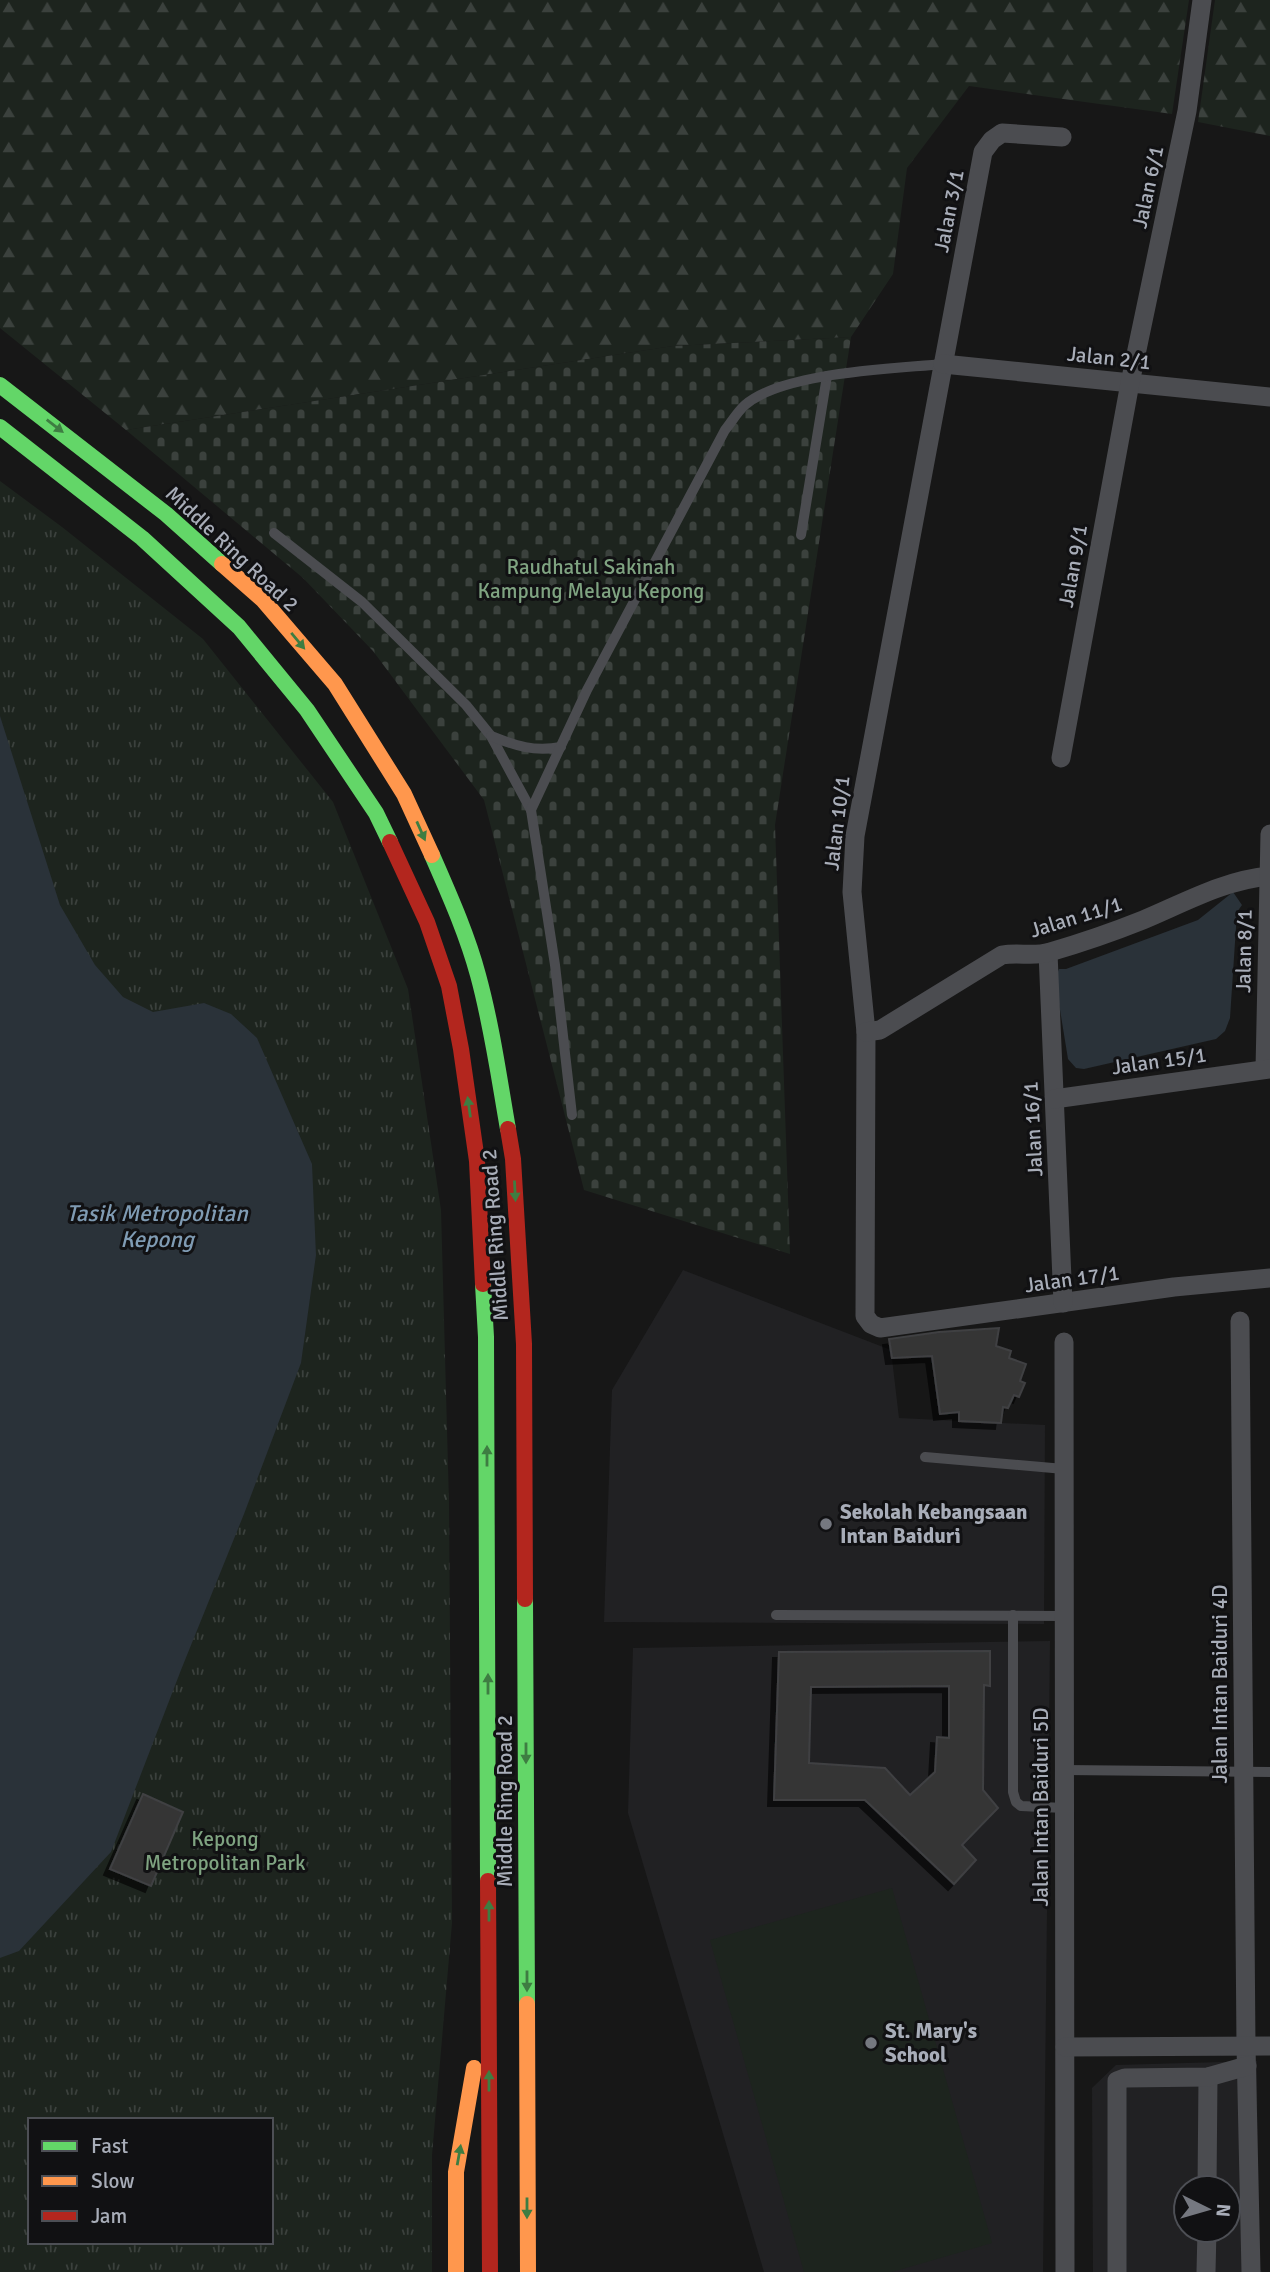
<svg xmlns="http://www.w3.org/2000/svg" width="1270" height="2272" font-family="Signika,sans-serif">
  <defs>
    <pattern id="forest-firs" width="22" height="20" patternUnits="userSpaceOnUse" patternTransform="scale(1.75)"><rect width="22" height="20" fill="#1d241e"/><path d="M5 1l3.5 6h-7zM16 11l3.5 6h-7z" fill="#3b413d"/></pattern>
    <pattern id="cemetery-stones" width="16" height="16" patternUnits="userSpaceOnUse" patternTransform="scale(1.75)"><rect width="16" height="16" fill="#1d241e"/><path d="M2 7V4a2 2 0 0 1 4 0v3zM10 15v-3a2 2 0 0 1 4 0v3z" fill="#3b413d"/></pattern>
    <pattern id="park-tufts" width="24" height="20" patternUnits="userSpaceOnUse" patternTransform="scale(1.75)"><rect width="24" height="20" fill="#1d241e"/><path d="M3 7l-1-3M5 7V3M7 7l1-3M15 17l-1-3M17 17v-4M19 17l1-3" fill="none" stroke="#3b413d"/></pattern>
    <filter id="shadow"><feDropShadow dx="-6" dy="6" stdDeviation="0" flood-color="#0009"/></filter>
  </defs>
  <rect width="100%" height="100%" fill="#171717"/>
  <!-- built -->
  <g fill="#212123" fill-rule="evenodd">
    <path d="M683,1270L891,1350L899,1418L1045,1425L1044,1624L604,1622L612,1390Z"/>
    <path d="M1050,1641L1043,2272H764L628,1813L633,1648Z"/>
    <path d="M1257,2061L1258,2267L1262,2272H1093L1092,2088L1116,2065ZM1186,2188H1228V2230H1186Z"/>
  </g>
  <!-- forest -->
  <g fill="url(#forest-firs)">
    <path d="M0,0H1189L1172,114L969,86L907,168L893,274L851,337L673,346L126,430L0,328Z"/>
    <path d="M1215,0H1270V136L1198,122Z"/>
  </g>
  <!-- cemetery -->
  <path fill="url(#cemetery-stones)" d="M851,337L775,825L790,1254L584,1190L484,800L373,651L303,578L126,430L673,346Z"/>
  <!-- park -->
  <path fill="url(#park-tufts)" fill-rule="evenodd" d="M0,481L62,527L203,639L333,802L408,989L441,1210L449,1503L452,1923L432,2155V2272H0ZM30,2120H271V2242H30Z"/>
  <!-- pitch -->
  <path fill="#1d241e" d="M892,1888L992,2243L892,2272H804L710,1940Z"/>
  <!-- water -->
  <g fill="#2a3239">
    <path d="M0,716L60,905L95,965L123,997L153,1012L204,1003L231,1014L257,1038L312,1164L316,1255L301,1363L244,1514L181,1670L111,1852L19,1951L0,1958Z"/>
    <path d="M1233,892L1242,905L1237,912L1230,1018L1225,1031L1216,1039L1084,1069L1076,1068L1068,1059L1055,979L1059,969H1066L1198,920Z"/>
  </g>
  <!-- building -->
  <g fill="#353536" stroke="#3f4043" stroke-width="2" fill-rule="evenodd" filter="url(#shadow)">
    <path d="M999,1328L996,1346L1011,1351L1009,1358L1026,1364L1020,1381L1025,1383L1019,1397L1014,1395L1008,1408L1003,1407L1001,1423L959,1421V1412L940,1414L932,1356L892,1358L889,1339L939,1332Z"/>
    <path d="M990,1651V1686L984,1685L983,1790L998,1808L962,1845L976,1860L954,1884L865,1800H774L779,1652ZM949,1686V1738L937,1737L935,1772L910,1795L885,1768L809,1763L811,1687Z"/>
    <path d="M143,1794L183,1812L151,1886L110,1869Z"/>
  </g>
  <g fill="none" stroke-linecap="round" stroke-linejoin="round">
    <!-- lane -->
    <g stroke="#4b4c50" stroke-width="10">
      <path d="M274,533L362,602L466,705L491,736L531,810"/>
      <path d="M801,535L827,376"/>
      <path d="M491,736C516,746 534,752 561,747"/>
      <path d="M572,1115L555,965L531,810L587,690L725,430C731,423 737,412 745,405C783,372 893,369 943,364"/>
      <path d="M925,1457L1064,1469"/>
      <path d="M776,1615L1064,1616"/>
      <path d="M1013,1615V1792L1016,1802L1021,1806L1064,1808"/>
      <path d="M1064,1770L1270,1772"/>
    </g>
    <!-- street -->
    <g stroke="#4b4c50" stroke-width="19">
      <path d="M1062,137L1002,133L992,140L983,152L855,836L852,892L866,1032L865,1316L871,1324L880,1328L1174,1287L1270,1278"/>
      <path d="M943,364L1270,397"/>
      <path d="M1061,758L1130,383L1187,111L1202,0"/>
      <path d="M1048,953L1063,1303"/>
      <path d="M866,1032L880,1030L1002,955C1019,952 1034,957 1050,952C1081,943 1113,932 1143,920C1184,903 1224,880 1270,876"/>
      <path d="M1265,1069L1270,834"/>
      <path d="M1054,1099L1270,1069"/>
      <path d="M1240,1321L1246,2046L1251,2272"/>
      <path d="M1064,1342L1065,2272"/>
      <path d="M1065,2047L1270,2046"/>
      <path d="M1207,2188L1208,2077"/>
      <path d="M1117,2272V2081L1125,2078L1208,2077L1247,2066"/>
      <path d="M1206,2272L1207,2230"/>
    </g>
    <!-- fast -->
    <g stroke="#63d668" stroke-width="16">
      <path d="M0,385L166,514L222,564"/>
      <path d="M0,427L142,538L239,627L307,710L376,813L390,842"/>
      <path d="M432,855C449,894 467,934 478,975C492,1026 499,1078 508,1129"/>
      <path d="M483,1284L486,1337L488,1881"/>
      <path d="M525,1599L527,2004"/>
    </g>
    <!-- slow -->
    <g stroke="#ff974d" stroke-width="16">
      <path d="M222,564L263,600L335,684L404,794L432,855"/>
      <path d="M527,2004L528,2272"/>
      <path d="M456,2272V2172L474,2068"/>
    </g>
    <!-- jam -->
    <g stroke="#b3261e" stroke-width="16">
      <path d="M390,842L427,922L449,986L461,1049L477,1161L483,1284"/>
      <path d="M508,1129L513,1159L524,1344L525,1599"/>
      <path d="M488,1881L490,2272"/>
    </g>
  </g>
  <!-- one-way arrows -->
  <defs><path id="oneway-solid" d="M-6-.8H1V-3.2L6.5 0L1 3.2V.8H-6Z" transform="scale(1.75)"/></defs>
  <g fill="#3e7d42">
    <use href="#oneway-solid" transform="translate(55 426) rotate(38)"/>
    <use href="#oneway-solid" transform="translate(298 641) rotate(50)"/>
    <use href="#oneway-solid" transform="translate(421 831) rotate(66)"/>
    <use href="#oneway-solid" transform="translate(469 1107) rotate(-98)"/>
    <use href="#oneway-solid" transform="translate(515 1191) rotate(87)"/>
    <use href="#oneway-solid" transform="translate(487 1456) rotate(-90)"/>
    <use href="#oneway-solid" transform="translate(488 1684) rotate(-90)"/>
    <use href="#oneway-solid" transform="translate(526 1753) rotate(90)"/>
    <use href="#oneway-solid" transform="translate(489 1911) rotate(-90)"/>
    <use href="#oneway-solid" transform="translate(527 1981) rotate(90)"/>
    <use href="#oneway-solid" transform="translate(489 2081) rotate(-90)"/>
    <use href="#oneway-solid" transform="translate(459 2155) rotate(-80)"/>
    <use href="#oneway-solid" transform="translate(527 2208) rotate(90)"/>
  </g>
  <!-- markers -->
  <g fill="#757880" stroke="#111113" stroke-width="2.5">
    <circle cx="826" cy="1524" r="7"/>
    <circle cx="871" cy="2043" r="7"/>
  </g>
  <g text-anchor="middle" stroke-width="6" stroke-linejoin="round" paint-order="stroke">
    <!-- street labels -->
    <g font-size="21" fill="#a8adb8" stroke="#111113">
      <text transform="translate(1148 187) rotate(-78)" y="7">Jalan 6/1</text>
      <text transform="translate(949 211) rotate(-79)" y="7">Jalan 3/1</text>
      <text transform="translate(1109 358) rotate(6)" y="7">Jalan 2/1</text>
      <text transform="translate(232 549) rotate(43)" y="7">Middle Ring Road 2</text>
      <text transform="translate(1073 566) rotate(-80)" y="7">Jalan 9/1</text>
      <text transform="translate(837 823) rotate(-83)" y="7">Jalan 10/1</text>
      <text transform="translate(1076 917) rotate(-17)" y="7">Jalan 11/1</text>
      <text transform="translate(1244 951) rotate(-89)" y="7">Jalan 8/1</text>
      <text transform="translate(1159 1061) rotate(-8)" y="7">Jalan 15/1</text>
      <text transform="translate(1033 1129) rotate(-93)" y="7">Jalan 16/1</text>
      <text transform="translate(495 1235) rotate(-94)" y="7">Middle Ring Road 2</text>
      <text transform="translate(1072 1279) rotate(-8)" y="7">Jalan 17/1</text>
      <text transform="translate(1220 1684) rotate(-90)" y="7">Jalan Intan Baiduri 4D</text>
      <text transform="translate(505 1801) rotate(-90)" y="7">Middle Ring Road 2</text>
      <text transform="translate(1041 1807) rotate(-90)" y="7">Jalan Intan Baiduri 5D</text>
    </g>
    <!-- park labels -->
    <g font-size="21" fill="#7fa381" stroke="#111113">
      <text x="591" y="574">Raudhatul Sakinah<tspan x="591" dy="24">Kampung Melayu Kepong</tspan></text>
      <text x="225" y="1846">Kepong<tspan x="225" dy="24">Metropolitan Park</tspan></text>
    </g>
    <!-- poi labels -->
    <g font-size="21" font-weight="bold" fill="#a8adb8" stroke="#111113" text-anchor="start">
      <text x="840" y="1519">Sekolah Kebangsaan<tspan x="840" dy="24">Intan Baiduri</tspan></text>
      <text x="885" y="2038">St. Mary's<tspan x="885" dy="24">School</tspan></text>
    </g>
    <!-- water labels -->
    <g font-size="23" font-style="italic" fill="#7f9bb3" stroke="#111113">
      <text x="157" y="1221">Tasik Metropolitan<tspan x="157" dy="26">Kepong</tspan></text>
    </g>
  </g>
  <!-- legend -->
  <rect x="28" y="2118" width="245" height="126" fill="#111113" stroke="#4d4f55" stroke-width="2"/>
  <rect x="42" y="2141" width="35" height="10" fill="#63d668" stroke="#4d4f55" stroke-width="2"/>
  <text x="91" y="2153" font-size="21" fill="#a8adb8">Fast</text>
  <rect x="42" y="2176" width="35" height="10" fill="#ff974d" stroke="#4d4f55" stroke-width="2"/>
  <text x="91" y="2188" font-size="21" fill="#a8adb8">Slow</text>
  <rect x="42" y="2211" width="35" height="10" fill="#b3261e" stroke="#4d4f55" stroke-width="2"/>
  <text x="91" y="2223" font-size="21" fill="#a8adb8">Jam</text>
  <!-- north arrow -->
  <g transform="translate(1207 2209) rotate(95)"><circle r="33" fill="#111113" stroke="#4d4f55" stroke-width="2"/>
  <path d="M0-5L12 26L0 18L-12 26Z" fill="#757880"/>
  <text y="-10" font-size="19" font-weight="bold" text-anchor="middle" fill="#a8adb8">N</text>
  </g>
</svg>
